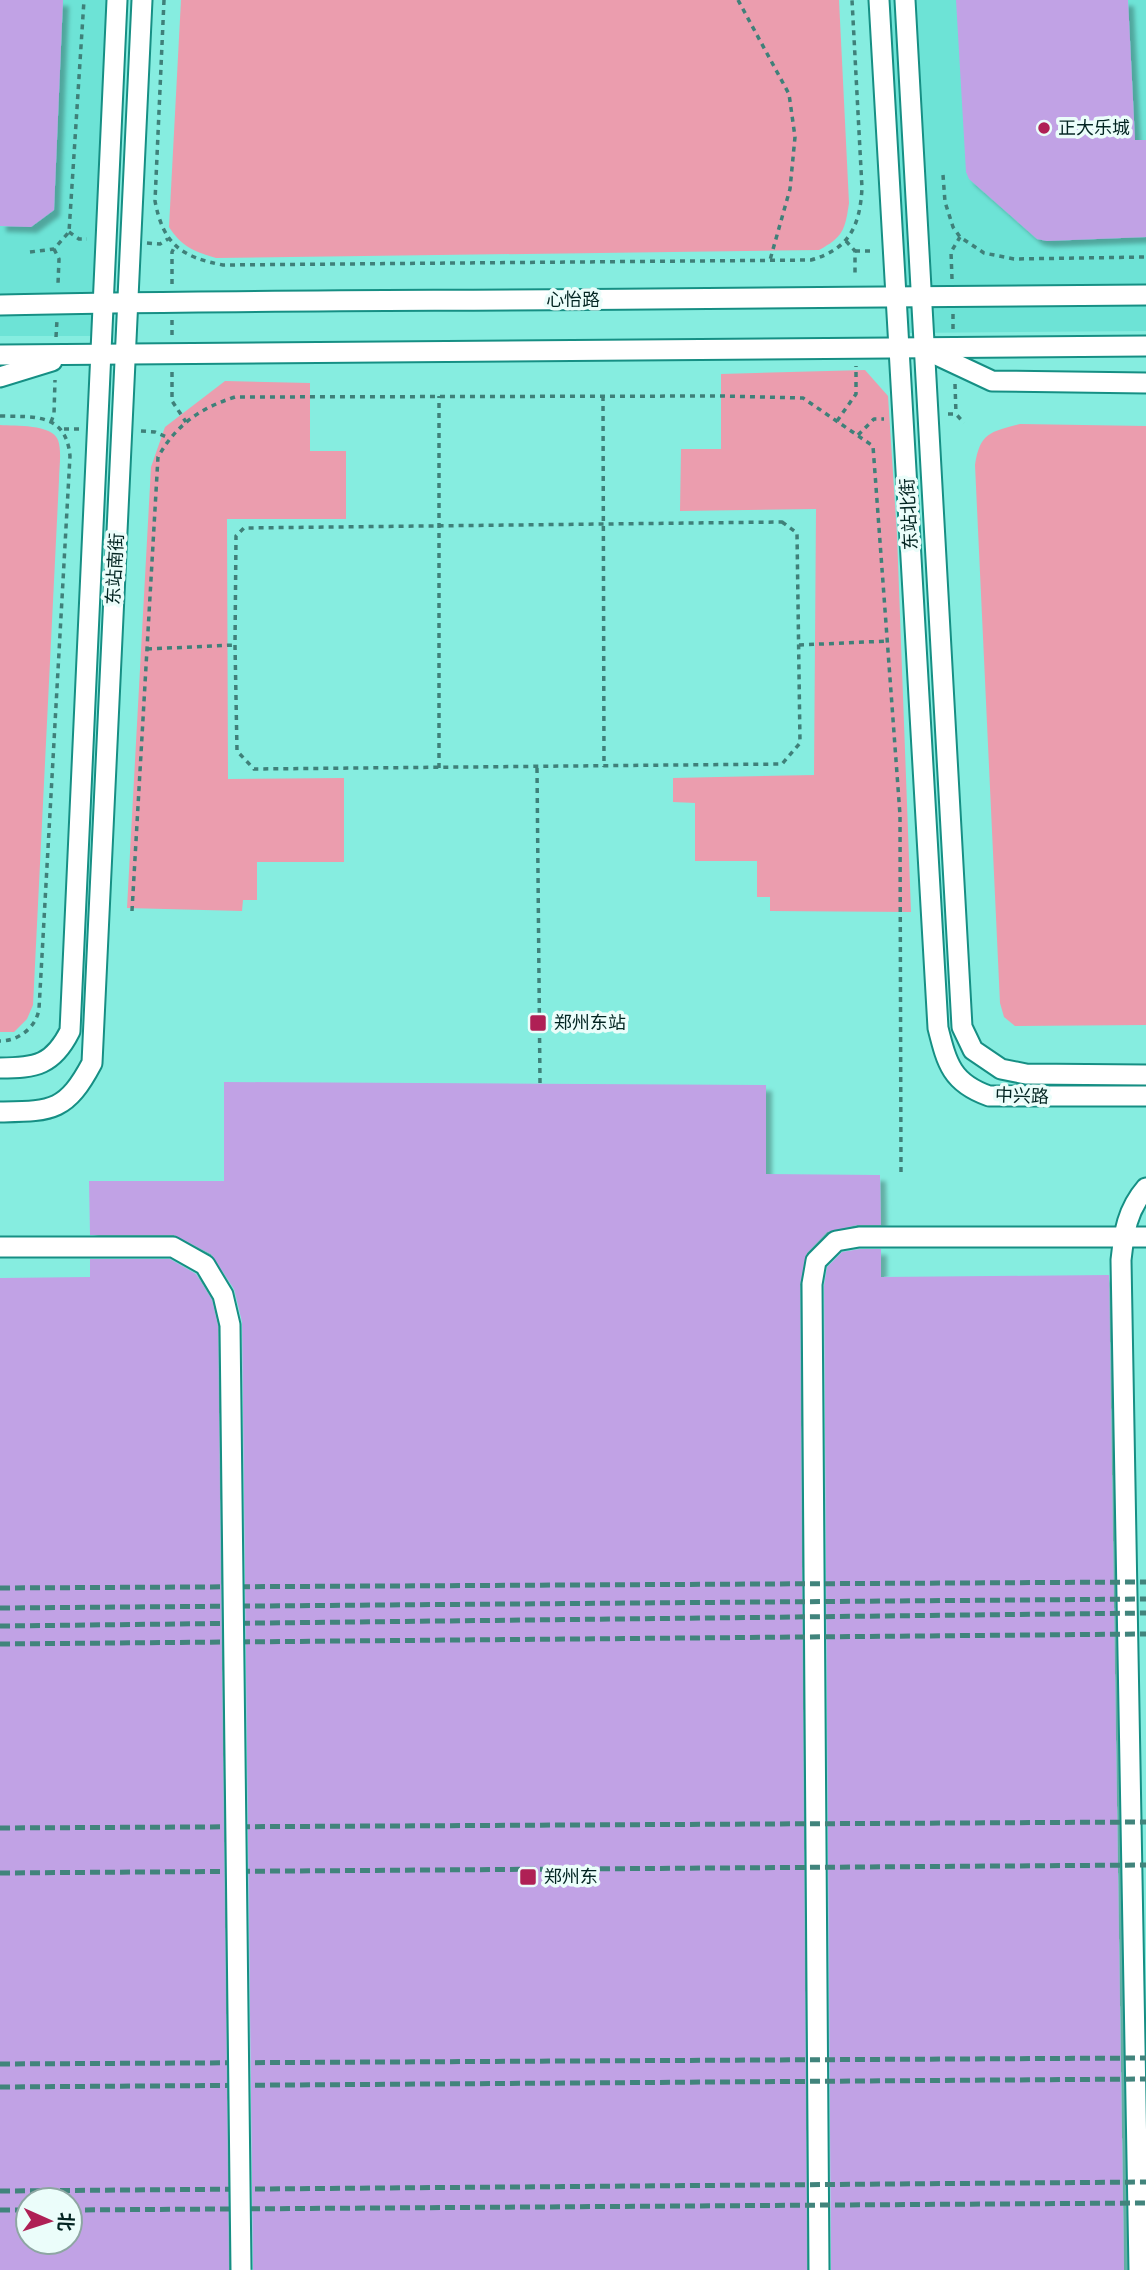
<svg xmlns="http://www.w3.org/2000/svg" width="1146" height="2270" font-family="'PT Sans Narrow','Noto Sans SC',sans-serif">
  <defs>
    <filter id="shadow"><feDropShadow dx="6" dy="6" stdDeviation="2" flood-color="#0004"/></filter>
  </defs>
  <rect width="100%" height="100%" fill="#86ede0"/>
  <!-- built -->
  <g fill="#6de3d6">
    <path d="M0,0H128L112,336H0Z"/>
    <path d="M889,0H1146V331L907,333Z"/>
  </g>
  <!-- green -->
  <g fill="#eb9dae">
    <path d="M181,0H839L849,203C845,230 843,237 819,250L216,258C193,251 182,247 169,227Z"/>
    <path d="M865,370L888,396L897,535L911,912L770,911V897H757V861H695V803L673,802V778L814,775L816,509L680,511L681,449H721V374Z"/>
    <path d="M225,381L310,383V451H346V519H227L228,779L344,778V862H257V900H243L242,911L127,908L151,467L165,427Z"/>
    <path d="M1020,424L1146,426V1025L1015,1026L1004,1017L1000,1003L975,465C980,432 991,432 1020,424Z"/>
    <path d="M0,425C15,426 52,424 58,440C62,451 59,468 59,480L33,1005L27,1019L14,1032H0Z"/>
  </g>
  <!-- building -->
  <g fill="#c1a2e5" fill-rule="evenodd" filter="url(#shadow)">
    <path d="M0,0H63L54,210L31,227L0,226Z"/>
    <path d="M956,0H1128L1135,140H1146V237L1047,241L1037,239L969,179L966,172Z"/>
    <path d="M224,1082L766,1085V1174L880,1175L881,1225H857L827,1232L807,1253L800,1284L807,2270H253L242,1322L234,1289L211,1254L174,1235H90L89,1181H224Z"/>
    <path d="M860,1249H881V1277L1109,1275L1124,2270H831L824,1285L827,1267L842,1252Z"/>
    <path d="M90,1259H170L196,1274L212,1300L218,1326L229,2270H0V1278L90,1277ZM28,2200H70V2242H28Z"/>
  </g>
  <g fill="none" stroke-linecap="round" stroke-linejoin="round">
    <!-- minor casing -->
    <g stroke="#168f84" stroke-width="23">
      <g id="minor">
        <path d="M879,0L938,1028C947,1064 952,1083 989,1096H1146"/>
        <path d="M905,0L962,1027L973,1050L1001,1069L1026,1074L1146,1075"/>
        <path d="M0,305C217,300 434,301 651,299C816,298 981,295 1146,295"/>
        <path d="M928,351L992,381L1146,383"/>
        <path d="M0,355L1146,346"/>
        <path d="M0,377L52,361"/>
        <path d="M0,1068C36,1068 53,1065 70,1031L117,0"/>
        <path d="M0,1112C52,1111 66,1112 92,1063L142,0"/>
        <path d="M819,2270L812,1284L816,1261L836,1241L859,1237H1146"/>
        <path d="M1139,2270L1121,1260C1124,1232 1127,1210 1146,1188"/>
      </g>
    </g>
    <!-- path -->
    <g stroke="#3f8079" stroke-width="3.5" stroke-dasharray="5 5" stroke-linecap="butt">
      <path d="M164,0L155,201C163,244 181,257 223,265L811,260C850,249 860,225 862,188L852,0"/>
      <path d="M738,0L789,94L795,137L790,189L770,260"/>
      <path d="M943,175L945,202L953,227L960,237L984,253L1014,259L1146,257"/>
      <path d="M69,232L79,239H87"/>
      <path d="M846,241L855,251V277"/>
      <path d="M147,243L160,244L168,239"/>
      <path d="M54,249L59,259L58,284"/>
      <path d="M855,251H875"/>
      <path d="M30,252L54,249L69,232L84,0"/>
      <path d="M952,279L951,252L960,237"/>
      <path d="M172,284V252L175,246"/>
      <path d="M953,314V331"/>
      <path d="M172,320V337"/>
      <path d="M56,337L57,320"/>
      <path d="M172,372V401L186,422"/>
      <path d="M955,384L956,414"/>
      <path d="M603,396L604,767"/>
      <path d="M948,414H956L964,423"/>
      <path d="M0,416C35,417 66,413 70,456L39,1009C36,1028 18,1041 0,1041"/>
      <path d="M837,421L856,394V366"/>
      <path d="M51,422L54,414L55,380"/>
      <path d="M64,429H80"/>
      <path d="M141,431L155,432L169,438"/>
      <path d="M858,435L874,419H884"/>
      <path d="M782,522L797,533L800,743L782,764L254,769L237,751L235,645L236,536L244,528Z"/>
      <path d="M799,645L888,641"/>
      <path d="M147,649L235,645"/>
      <path d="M439,768V396"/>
      <path d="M537,768L540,1084"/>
      <path d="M132,911L158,457C176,425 200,408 235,397L721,396L803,398L873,446L900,815L901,1175"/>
    </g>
    <!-- minor -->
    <use href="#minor" stroke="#fff" stroke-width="19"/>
    <!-- rail -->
    <g stroke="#41847c" stroke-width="5" stroke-dasharray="10 5" stroke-linecap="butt">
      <path d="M0,1588L1146,1582"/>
      <path d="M0,1608L1146,1599"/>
      <path d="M0,1626L1146,1613"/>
      <path d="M0,1644L1146,1634"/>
      <path d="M0,1828L1146,1822"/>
      <path d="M0,1873L1146,1865"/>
      <path d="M0,2064L1146,2058"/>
      <path d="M0,2087L1146,2079"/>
      <path d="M0,2191L1146,2182"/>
      <path d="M0,2210H28"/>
      <path d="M70,2210L1146,2203"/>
    </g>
    <!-- minor-bridge casing -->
    <g stroke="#168f84" stroke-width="23" stroke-linecap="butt">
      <path id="minor-bridge" d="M0,1247H173L205,1265L223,1295L230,1325L241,2270"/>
    </g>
    <!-- minor-bridge -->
    <use href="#minor-bridge" stroke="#fff" stroke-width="19"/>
  </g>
  <!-- markers -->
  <g fill="#af2055" stroke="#ebfdfa" stroke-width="2.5">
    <circle cx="1044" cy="128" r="7"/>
    <rect x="529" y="1014" width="18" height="18" rx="3.5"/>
    <rect x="519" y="1868" width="18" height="18" rx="3.5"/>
  </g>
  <g text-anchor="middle" stroke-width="7" stroke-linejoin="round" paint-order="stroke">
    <!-- poi labels -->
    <g font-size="18" fill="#022421" stroke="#ebfdfa" text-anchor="start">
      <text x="1058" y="134">正大乐城</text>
      <text x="554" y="1029">郑州东站</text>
      <text x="544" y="1883">郑州东</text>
    </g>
    <!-- street labels -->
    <g font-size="18" fill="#022421" stroke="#ebfdfa">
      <text x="573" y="306">心怡路</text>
      <text transform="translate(909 514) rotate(-93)" y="6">东站北街</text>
      <text transform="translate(115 569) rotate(-87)" y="6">东站南街</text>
      <text transform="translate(1022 1096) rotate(2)" y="6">中兴路</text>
    </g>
  </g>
  <!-- north arrow -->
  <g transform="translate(49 2221) rotate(93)"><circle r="33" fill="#ebfdfa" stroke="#8ea6a3" stroke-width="2"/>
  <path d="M0-5L12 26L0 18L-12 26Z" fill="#af2055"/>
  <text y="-10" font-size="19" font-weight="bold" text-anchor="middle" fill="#022421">北</text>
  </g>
</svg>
